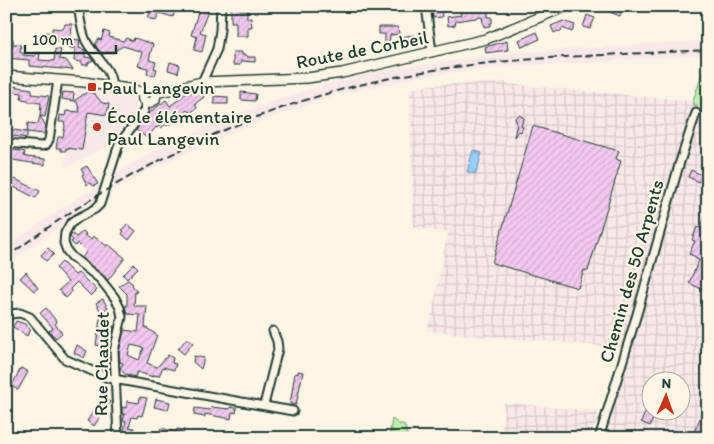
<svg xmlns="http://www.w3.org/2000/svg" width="714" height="444" font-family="Itim,sans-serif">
  <defs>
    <pattern id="industrial-grid" width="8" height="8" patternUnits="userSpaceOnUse" patternTransform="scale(1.25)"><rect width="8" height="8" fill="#f9e8e8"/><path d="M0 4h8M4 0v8" fill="none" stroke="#d5c8c8"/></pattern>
    <pattern id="forest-firs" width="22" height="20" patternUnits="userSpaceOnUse" patternTransform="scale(1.25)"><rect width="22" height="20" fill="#bdeead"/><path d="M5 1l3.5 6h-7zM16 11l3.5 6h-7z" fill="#a2cd95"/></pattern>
    <pattern id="water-ripples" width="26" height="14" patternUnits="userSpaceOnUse" patternTransform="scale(1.25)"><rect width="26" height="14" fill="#9acef8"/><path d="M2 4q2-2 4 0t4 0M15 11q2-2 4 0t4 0" fill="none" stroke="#7da8ca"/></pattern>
    <pattern id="building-hatch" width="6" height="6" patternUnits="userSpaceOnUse" patternTransform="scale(1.25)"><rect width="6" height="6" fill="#f2c8ef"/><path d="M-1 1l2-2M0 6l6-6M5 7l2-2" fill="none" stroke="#cfadce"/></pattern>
  </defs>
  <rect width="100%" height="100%" fill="#fcf5e5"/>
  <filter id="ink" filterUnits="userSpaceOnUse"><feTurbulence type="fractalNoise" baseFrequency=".02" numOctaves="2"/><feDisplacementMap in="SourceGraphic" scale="10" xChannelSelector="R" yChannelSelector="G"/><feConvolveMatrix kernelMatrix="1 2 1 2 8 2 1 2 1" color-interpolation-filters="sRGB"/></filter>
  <g filter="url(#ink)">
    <!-- built -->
    <g fill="#f9e8e8">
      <path d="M708,40V55L494,68L426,76L371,87L333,96L245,127L155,167L111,192L115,173L160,148L216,123L273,101L334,82L396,68L511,53Z"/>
      <path d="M76,87L133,97L136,105L133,114L113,140L112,144L65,168Z"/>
      <path d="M101,184L100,196L6,266V247L57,211Z"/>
    </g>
    <!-- industrial -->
    <g fill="url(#industrial-grid)" fill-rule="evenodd">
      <path d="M505,82L507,84L693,101L694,105L704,106L708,110V438H596L606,400L626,348L426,331L431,318L448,232L413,228L410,89L431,85ZM652,382H682V412H652Z"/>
      <path d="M504,403L599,411L591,438H501Z"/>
    </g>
    <!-- forest -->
    <g fill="url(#forest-firs)" stroke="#6e9670">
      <path d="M708,56V110L704,106L694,105L693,101Z"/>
      <path d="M392,419L399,424H404L408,438H389Z"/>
    </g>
    <!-- water -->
    <path fill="url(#water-ripples)" stroke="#6994aa" d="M473,150L482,153L476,174L467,172Z"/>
    <!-- building -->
    <g fill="url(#building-hatch)" stroke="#1f3d34" fill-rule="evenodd">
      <path d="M149,6L155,8L156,6H165L175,9L173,17L159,13L156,20L148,18L150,12L147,11Z"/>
      <path d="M200,6H210L200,32L206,34L202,52L194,50L197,37L191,35Z"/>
      <path d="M231,6H240V10H247V18H251L252,27H248V36H236V22H231Z"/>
      <path d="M481,6H488V17H492V23H490V26L484,27L482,17L456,21L455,25L448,26L447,17L461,15L460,11L481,8Z"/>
      <path d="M594,6H623L620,16Z"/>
      <path d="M441,8L442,17L433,18L432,9Z"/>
      <path d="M587,15L595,18L590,29L583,27Z"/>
      <path d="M563,21L575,25L572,32L562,28L561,32L558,31L554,33L551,26Z"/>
      <path d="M65,24H72L71,39L80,40L79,48L85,50V57L91,58L93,60L88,63V65H82V62L74,61L75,48H69V39L58,38L56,42L45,41L46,32L52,33V28L63,29Z"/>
      <path d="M379,27H398L399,34L390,35L389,49H385V34H379Z"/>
      <path d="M104,31L110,33L109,37L123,41L126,38L133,41L134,38L153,44L149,60L156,62L154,68L157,69L155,76L147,74L148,68L138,66L142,52L123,46L113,52L102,54L95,45L98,39L101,40Z"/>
      <path d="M537,32L540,39L522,47L519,40Z"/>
      <path d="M414,35V43L407,45H400L399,37Z"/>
      <path d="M7,39H13V44H19L21,46L20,52H23V55L35,56V53H40L39,60L54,61L55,49L61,50L59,59L66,60L73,70L29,66V60L6,58Z"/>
      <path d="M507,41L508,50L486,53L485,47Z"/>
      <path d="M233,52H242V55H247V57H255V62L241,61L240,65H233Z"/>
      <path d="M170,62L180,65L178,73L168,70Z"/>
      <path d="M6,85L32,89V94L49,96L45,117L40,116L41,103L28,102V100L21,99L22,93L6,91Z"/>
      <path d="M199,91L204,97L195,104L197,108L190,113L187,110L167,126L166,124L161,128L159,126L157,128L156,127L147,138L136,130L149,113L166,100L170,106L187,93Z"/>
      <path d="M63,92L74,93L73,101L62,99Z"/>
      <path d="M87,92L94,93L102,103L109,104L107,115L88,112L82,150L66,148V151H61V148H56L58,137H63L65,126L64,122H59L60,115L65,116L66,111L80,112L77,102L74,101Z"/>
      <path d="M241,92L256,94L255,101L241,100Z"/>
      <path d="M214,96L228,97V104H214Z"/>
      <path d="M519,115L524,118L521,126L523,127L521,132L518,131L514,137L517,124L515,118Z"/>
      <path d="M40,116L46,126L44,134L27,132L28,123L38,124Z"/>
      <path d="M533,126L619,151L616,159L621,161L588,271L584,270L578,288L492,263Z"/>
      <path d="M6,129L27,132V138L6,135Z"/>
      <path d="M6,149L22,151L25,152L24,156L27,157L45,159V165L6,159Z"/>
      <path d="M87,166L98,184L94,186L90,183L87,185L82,175L84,174L81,169Z"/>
      <path d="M691,170L702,175L699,182L688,177Z"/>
      <path d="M15,179L40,191L36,198L12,186Z"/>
      <path d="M708,211V292L689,283L699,260L696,259V257L689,254L695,241L692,240L697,227L700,228Z"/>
      <path d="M127,224L136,231L129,240L122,234L124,231L122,230Z"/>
      <path d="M83,231L86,234L84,235L91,239L93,236L107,246L108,244L125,258L108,280L82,258L86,252L77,243L75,246L71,242L73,240L70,237L71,233L76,237Z"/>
      <path d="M48,248L54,254L46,261L41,255Z"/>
      <path d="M62,262L75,275L78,273L97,290L91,296L77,282L70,289L72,292L66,298L59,290L68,282L56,268Z"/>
      <path d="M134,264L138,268L127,279L123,275Z"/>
      <path d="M26,272L38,288L34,291L20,278Z"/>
      <path d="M128,280L133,284L132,285L137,292H135L134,306H147L145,327L157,335L147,363L157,367L168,355L173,358L172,363L176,364L174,370L163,367L159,376L153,375V377L137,372L135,377L125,374L120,369L123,363L120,362L119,352L124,330L138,332L140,315L127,314L125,306H127V294L119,286ZM131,345L144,348L139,360L128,355Z"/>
      <path d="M103,299L108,308L101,312L96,303Z"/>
      <path d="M46,308L57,322L55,324L62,333L56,338L49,331L53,328L40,313Z"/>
      <path d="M100,319L111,320L110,326H114L113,333L104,331L101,347L96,345Z"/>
      <path d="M16,321L25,324L27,327L30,329L27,336L13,327Z"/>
      <path d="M187,338L193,343L184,354L178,349Z"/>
      <path d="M77,345L87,351L84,358L74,353Z"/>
      <path d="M109,350V351L110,373L101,369L102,364Z"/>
      <path d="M194,356L204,358L201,369L193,362Z"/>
      <path d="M21,368L28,372L18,390L12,386L13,383Z"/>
      <path d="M298,371L303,372L296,405L290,404L294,379L295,373L298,374Z"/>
      <path d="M103,397L110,402L94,426L87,421Z"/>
      <path d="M140,397L147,398L142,416L138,415L137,418L132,417L129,427L134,428L131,437L123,435L126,421H123L125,414H122V407L126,408L127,401L139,403Z"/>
      <path d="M156,399L170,402L168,410L154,407Z"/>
      <path d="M708,401V438H691Z"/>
      <path d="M211,407L230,409V407L237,408L236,413L232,412L231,419L205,414V417L194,415L195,408L210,410Z"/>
      <path d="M647,409L656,413L650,426L641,422Z"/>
      <path d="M161,428L176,432L177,429L184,430L182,437L164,438L165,436L159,434Z"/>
    </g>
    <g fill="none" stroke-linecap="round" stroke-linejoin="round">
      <!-- minor casing -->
      <g stroke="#1f3d34" stroke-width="11">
        <g id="minor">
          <path d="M78,6C80,17 81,30 86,41C93,55 114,70 111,87"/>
          <path d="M426,6L432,52"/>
          <path d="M202,82L217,49L220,30L221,6"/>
          <path d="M6,143L41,146L46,145L49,140L58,80"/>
          <path d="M6,317L10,314L20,313L30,317L65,359L108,378L293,411"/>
          <path d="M6,368V372"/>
          <path d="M264,405L278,349L277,341L273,331"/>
          <path d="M118,438L114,351L122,317L120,308L115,298L100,279L72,257L67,251L64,243L65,233L70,224L78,218L95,209L100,204L119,144L144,111L146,102"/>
          <path d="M599,438L637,314L679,165L696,113"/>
        </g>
      </g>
      <!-- major casing -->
      <g stroke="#1f3d34" stroke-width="12">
        <g id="major">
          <path d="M6,76L84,82L135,90L142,93"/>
          <path d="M142,93L143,100L149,103L155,100L156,93"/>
          <path d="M156,93L202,82L307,78L342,73L486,39L567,6"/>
        </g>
      </g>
      <!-- minor -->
      <use href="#minor" stroke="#fcf5e5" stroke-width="7"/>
      <!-- major -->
      <use href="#major" stroke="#fcf5e5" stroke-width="9"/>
      <!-- rail -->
      <path stroke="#1f3d34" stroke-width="2" stroke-dasharray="8 4" stroke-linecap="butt" d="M6,258C135,160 279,93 441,69C529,56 619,55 708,50"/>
    </g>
  </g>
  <!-- markers -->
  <g fill="#c8321e" stroke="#fcf5e5" stroke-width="2">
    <rect x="87" y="82" width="10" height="10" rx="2.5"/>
    <circle cx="97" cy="127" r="5"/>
  </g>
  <g text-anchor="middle" stroke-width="4.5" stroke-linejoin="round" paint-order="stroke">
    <!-- street labels -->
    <g font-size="19" fill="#1f3d34" stroke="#fcf5e5">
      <text transform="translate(362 49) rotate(-11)" y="7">Route de Corbeil</text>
      <text transform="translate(631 271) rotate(-74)" y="7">Chemin des 50 Arpents</text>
      <text transform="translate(101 364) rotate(-89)" y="7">Rue Chaudet</text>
    </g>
    <!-- poi labels -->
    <g font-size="19" fill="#1f3d34" stroke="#fcf5e5" text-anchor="start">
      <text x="102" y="94">Paul Langevin</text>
      <text x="107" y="123">École élémentaire<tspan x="107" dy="22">Paul Langevin</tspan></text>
    </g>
  </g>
  <!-- margin -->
  <rect width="714" height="444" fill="none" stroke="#fcf5e5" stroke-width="25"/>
  <rect x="12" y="12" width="689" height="419" fill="none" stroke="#1f3d34" stroke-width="2" filter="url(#ink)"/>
  <!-- north arrow -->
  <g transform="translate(666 396) rotate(2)"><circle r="24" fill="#fcf5e5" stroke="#a4ab9e"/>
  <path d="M0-4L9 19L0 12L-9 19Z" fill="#c8321e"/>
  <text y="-8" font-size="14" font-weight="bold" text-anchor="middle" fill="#1f3d34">N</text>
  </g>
  <!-- scale -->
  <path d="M25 45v8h91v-8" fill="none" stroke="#1f3d34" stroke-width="2.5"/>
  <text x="32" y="45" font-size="15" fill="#1f3d34" stroke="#fcf5e5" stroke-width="4" paint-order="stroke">100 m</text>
</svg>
